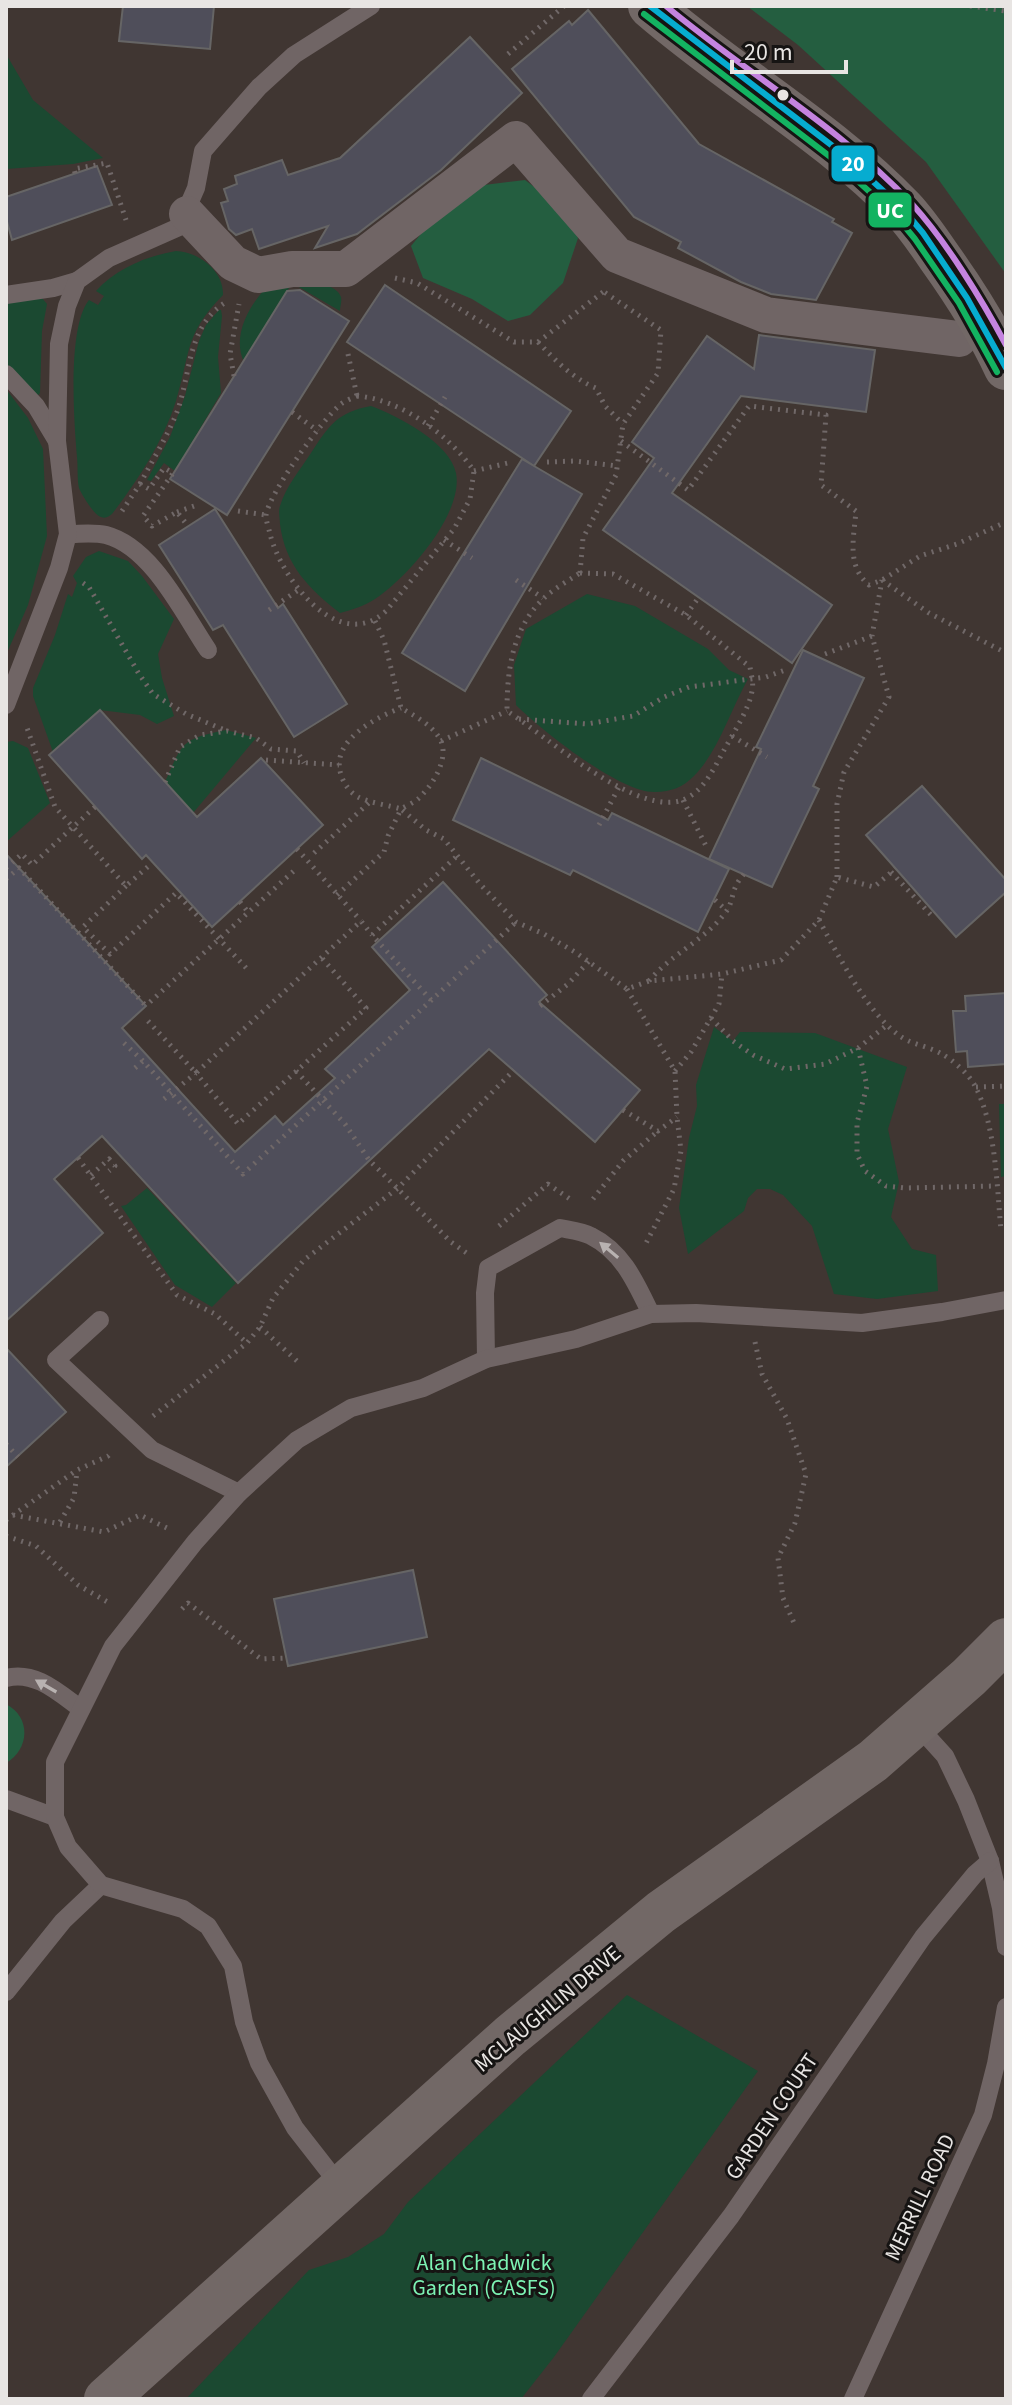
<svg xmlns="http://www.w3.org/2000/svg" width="1012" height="2405" font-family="'Source Sans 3',sans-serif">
  <rect width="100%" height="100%" fill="#2f2c2a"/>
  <!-- built -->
  <rect fill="#403632" x="6" y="6" width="1000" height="2393"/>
  <!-- green -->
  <g fill="#1b4931">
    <path d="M6,54L33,100L103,158L73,164L6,169Z"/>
    <path d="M176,251C199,252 224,271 223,295C184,335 191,352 176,401C163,442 138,480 112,514C109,516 106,519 101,517C94,515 82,495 79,488C77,479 78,467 77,457C74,422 67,327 89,300L98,305L104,296L96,291C116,269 146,256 176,251Z"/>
    <path d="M299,279C310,281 337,284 341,297C342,302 340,306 340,311L292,283L244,362C232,337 248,308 264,290L269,289L278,281Z"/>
    <path d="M42,298L47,304L42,331L40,393L37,396L31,394L6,363V300Z"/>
    <path d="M219,310H221L222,316L218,357L221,393L175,471L164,463L151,481L147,480L170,437L185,396L199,341L206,325Z"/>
    <path d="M6,389L28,418L43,449L47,536L28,605L6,655Z"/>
    <path d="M371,406C398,416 450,443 456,473C464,514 406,579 375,599C364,606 352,610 340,613C309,589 285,565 280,524C280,518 278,512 280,506C286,486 300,470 311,453C329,425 338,412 371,406Z"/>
    <path d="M99,551L128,561L142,576L174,619L158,654L162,678L174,716L157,724L140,715L100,710L53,752L33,696V688L55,635L68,594L72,597L77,583L73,576L86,557Z"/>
    <path d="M587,594L635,606L708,649L729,670L748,679C731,709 718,752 694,776C683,787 671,792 655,792C620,793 541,730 516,705L514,665L526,629Z"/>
    <path d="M226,730L256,738L193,813L165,782C183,742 181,739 226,730Z"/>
    <path d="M13,741L28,748L50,803L6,842V742Z"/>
    <path d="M714,1027L733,1041L740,1032L815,1033L907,1067L888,1129L899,1182L891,1217L912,1249L936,1255L938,1291L877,1299L834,1294L812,1226L783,1195L770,1189H757L748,1198L744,1211L688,1254L679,1208L689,1138L697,1106L696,1085Z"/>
    <path d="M999,1104H1006V1176L1001,1177Z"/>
    <path d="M147,1188L236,1283L212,1307L175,1285L121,1206L126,1205Z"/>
    <path d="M627,1995L758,2071L554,2357L521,2399H186L309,2270L348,2257L384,2234L408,2202Z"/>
  </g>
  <!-- forest -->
  <g fill="#245e40">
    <path d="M747,6H1006V274L926,162L798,45Z"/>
    <path d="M525,180L561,207L578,238L563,283L530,315L508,321L472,299L423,278L411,246L438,213L484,185Z"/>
    <path d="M6,1704C31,1717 30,1749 6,1763Z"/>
  </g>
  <!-- building -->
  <g fill="#4f4e5a" stroke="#666565" stroke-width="2">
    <path d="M123,6H214L210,49L119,41Z"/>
    <path d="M588,10L699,144L834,219L832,222L852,233L816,300L771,294L741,282L678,248L681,242L634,217L512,69L569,21L572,25Z"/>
    <path d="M470,37L522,93L441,170L357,234L315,248L328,226L259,249L252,229L236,235L229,229L221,203L228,201L224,189L237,184L235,176L282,160L288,175L340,158Z"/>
    <path d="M97,166L112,205L12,240L6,218V197Z"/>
    <path d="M385,285L571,411L534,466L347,342Z"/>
    <path d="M300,290L349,321L227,515L170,479L287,291Z"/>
    <path d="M759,335L875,350L866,412L741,396L672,493L832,605L792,663L603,530L654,458L632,442L707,336L754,369Z"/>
    <path d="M522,459L582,494L465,691L402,653Z"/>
    <path d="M215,509L278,608L283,604L347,704L294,737L223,625L213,630L159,545Z"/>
    <path d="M803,650L864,678L813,786L819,789L772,887L709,859L761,749L756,747Z"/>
    <path d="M100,710L197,817L261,758L323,825L212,927L146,855L142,859L49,755Z"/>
    <path d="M481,758L608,820L612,813L729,869L698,932L573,870L570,875L453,820Z"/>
    <path d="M922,786L1006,880V892L956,937L866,835Z"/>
    <path d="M6,854L146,1006L122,1028L235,1152L275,1116L283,1125L335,1078L325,1069L410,990L372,947L443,882L547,995L539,1002L640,1090L595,1142L489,1049L238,1283L102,1136L54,1179L103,1233L6,1321Z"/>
    <path d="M1006,993V1064L968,1067L967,1051L956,1052L953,1011H966L965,996Z"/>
    <path d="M6,1348L66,1412L6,1467Z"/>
    <path d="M413,1570L427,1637L288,1666L274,1599Z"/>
  </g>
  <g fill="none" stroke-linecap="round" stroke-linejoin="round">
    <!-- path -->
    <g stroke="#706868" stroke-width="5" stroke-dasharray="2 6" stroke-linecap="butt">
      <path d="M970,6L1006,11"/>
      <path d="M508,54L564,6"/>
      <path d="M75,173L74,169L107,163L126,220"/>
      <path d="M395,278L417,283L514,342H538L603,292"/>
      <path d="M538,342C556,361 572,378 596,388L605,406L623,424"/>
      <path d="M348,354L357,396"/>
      <path d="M234,376L230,354L239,304"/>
      <path d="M357,396C401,399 450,436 474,471L470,499L454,529L386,611C338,655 281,578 270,534C269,529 266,521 266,516C267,496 324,417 341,404C345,401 352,398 357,396Z"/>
      <path d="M292,412L318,431"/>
      <path d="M428,426L445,397"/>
      <path d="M621,441L688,490L749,406L826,415L821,485L856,511C854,537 846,566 869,585L882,580L920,556L957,544L1006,522"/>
      <path d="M547,462L575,461L618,466"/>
      <path d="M474,471L512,462"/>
      <path d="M140,484C152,461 167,437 177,412C191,374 187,326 226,302"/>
      <path d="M122,511L140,484L149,489L164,468L173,473L143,516L152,526L177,512L188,526"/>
      <path d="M238,511L266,515"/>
      <path d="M177,512L197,505"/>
      <path d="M444,540L472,558"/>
      <path d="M580,573L613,574L686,615L750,667C751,674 754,684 752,691C749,710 732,735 723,752C713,770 704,790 685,799C639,820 545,735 507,711C507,671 512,629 543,599C553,589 568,581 580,573Z"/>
      <path d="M580,573L583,538L616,475L623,424L658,373L661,330L604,292"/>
      <path d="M516,580L543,598"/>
      <path d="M882,580L929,613L1006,653"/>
      <path d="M83,583L89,587L139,674L153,694L186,714L227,731"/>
      <path d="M269,610L300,589"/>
      <path d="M686,615L699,597"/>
      <path d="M375,621L384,640L401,708C415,716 434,726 441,741C449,760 432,786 418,799C413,803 406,806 401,809C388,805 370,803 358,797C349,792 342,781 340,771C333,740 376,717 401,708"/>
      <path d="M825,654L872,636"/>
      <path d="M519,719L587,724L633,716L664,697L689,687L766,677L788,669"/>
      <path d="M732,736L767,757"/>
      <path d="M441,741L507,711"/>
      <path d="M266,760L339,765"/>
      <path d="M165,782L180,747L200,735L227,731L256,738L271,749L297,751L304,763"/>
      <path d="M683,800L708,850"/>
      <path d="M95,807L73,827L126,886L151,864"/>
      <path d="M599,825L619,787"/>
      <path d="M297,849L361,921"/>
      <path d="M314,853L371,801"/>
      <path d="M6,868L22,854L32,865L73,827L55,807L26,725"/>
      <path d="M891,872L932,916L935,913"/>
      <path d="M837,877V804L844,772L889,697L872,636L882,580"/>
      <path d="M6,879L19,868L146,1006"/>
      <path d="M126,886L83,927L110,954L176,893L249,971"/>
      <path d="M337,895L384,852L388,836L401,809L426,830L444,839L480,884L516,922L544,934L575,952L627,989L649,981L722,974L781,960L819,920L837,877L874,887L895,869"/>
      <path d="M715,900L727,911"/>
      <path d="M240,902L248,912"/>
      <path d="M819,920C838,955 868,1014 900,1036C911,1044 927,1046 940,1053C952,1059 969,1074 975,1086C996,1125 997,1188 1001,1231"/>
      <path d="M649,981C671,954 705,940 725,913C735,901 729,891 744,874"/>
      <path d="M627,989L675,1071L677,1117L681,1151L674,1189L644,1247"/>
      <path d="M431,1000L372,935L458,855"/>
      <path d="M150,1002L297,868"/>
      <path d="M540,1006L568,984L589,961"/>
      <path d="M711,1018L733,1041L753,1055L785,1069L825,1064L858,1048L887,1025"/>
      <path d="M148,1021L196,1073L361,921L372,935"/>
      <path d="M124,1043L143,1061L243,1174L516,922"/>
      <path d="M858,1048L867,1086L857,1123V1154L865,1171L886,1186L905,1188L996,1186"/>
      <path d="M135,1068L143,1061"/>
      <path d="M296,1071L345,1124L369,1160L451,1242L468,1254"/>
      <path d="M675,1071L691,1052L719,1004L722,974"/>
      <path d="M976,1087L1006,1086"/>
      <path d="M164,1099L196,1073L238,1124L366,1008L321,957"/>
      <path d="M623,1110L658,1131L677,1117"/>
      <path d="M78,1158L177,1295L215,1314L247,1343"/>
      <path d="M91,1175L109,1159L115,1166L109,1171"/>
      <path d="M593,1199L623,1161L658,1131"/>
      <path d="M499,1226L548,1184L573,1201"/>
      <path d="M260,1327L297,1361"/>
      <path d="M755,1342L762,1374L787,1419L806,1474L795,1523L778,1558L783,1598L794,1623"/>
      <path d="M153,1416L247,1343L260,1327L273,1298L304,1260L398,1188L514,1070"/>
      <path d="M6,1444L18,1457"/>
      <path d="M13,1515L104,1532L140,1515L169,1529"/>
      <path d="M6,1520L77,1470L108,1456L112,1452"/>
      <path d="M60,1522L74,1498L77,1471"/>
      <path d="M6,1536L36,1546L78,1585L111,1604"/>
      <path d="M182,1609L188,1603L261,1659L286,1658"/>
    </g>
    <!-- lane -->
    <g stroke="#706565" stroke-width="18">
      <path d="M6,295L53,288L77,281"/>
      <path d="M6,374L36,406L57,441"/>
      <path d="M68,534C80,534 94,532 106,535C152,547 183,613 208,650"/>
      <path d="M6,705L59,568L68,534L57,441L59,344L67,306L77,281L109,258L179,227L196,188L203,151L259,87L294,55L371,6"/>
      <path d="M100,1320L56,1360L152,1450L239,1493"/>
      <path d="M486,1359L485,1293L488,1268L560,1228C570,1230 582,1231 591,1236C623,1252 636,1283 651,1314"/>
      <path d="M6,1678C35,1670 59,1693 81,1709"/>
      <path d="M916,1724L945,1756L966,1800L990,1861L1001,1908L1006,1947"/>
      <path d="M6,1799L55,1817"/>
      <path d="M6,1992L63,1921L101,1885"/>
      <path d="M341,2187L295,2128L259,2063L244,2022L233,1966L208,1926L183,1909L101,1885L68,1847L55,1817V1762L113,1646L195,1542L239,1493L297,1440L351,1408L423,1388L486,1359L576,1339L651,1314L696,1313L862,1323L942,1312L1006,1300"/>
      <path d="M591,2399L731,2216L923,1937L975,1874L990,1861"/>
      <path d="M853,2399L983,2115L996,2064L1006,2007"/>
    </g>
    <!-- street -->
    <path stroke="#706565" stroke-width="36" d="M187,214L233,263L258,275L292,269H346L516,139L617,255L766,315L959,339"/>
    <!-- secondary -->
    <g stroke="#726866" stroke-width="44">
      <path d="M650,6C732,77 828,131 903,209C917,224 929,242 940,258C965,293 988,329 1006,368"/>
      <path d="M106,2399L510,2036L661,1912L873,1761L969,1677L1006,1640"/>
    </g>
    <!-- bus-1 casing -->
    <g stroke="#161413" stroke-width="12">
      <path id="bus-1" d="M650,6L843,154L903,209L923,233L967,298L1006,368"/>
    </g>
    <!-- bus-2 casing -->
    <g stroke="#161413" stroke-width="12">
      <path id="bus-2" d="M644,14L837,162L896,216L915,239L959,303L997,372"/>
    </g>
    <!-- bus-3 casing -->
    <g stroke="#161413" stroke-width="12">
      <path id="bus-3" d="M666,6C746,73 840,127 912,204C946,241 982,300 1006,345"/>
    </g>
    <!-- bus-1 -->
    <use href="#bus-1" stroke="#06acd0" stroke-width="6"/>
    <!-- bus-2 -->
    <use href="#bus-2" stroke="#13b361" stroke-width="6"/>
    <!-- bus-3 -->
    <use href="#bus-3" stroke="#c483df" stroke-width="6"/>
  </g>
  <!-- one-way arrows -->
  <defs><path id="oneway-solid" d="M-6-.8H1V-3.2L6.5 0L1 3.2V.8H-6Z" transform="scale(2)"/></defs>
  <g fill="#b8b2b1">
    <use href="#oneway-solid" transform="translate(609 1250) rotate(-140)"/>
    <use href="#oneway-solid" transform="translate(46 1686) rotate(-150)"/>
  </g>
  <!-- markers -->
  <circle fill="#e8e5e3" stroke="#161413" stroke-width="3" cx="783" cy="95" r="7"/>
  <g text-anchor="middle" stroke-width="6" stroke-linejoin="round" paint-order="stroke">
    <!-- street labels -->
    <g font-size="22" fill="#e8e5e3" stroke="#161413">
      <text transform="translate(547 2008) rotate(-40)" y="8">MCLAUGHLIN DRIVE</text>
      <text transform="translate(771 2116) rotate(-56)" y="8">GARDEN COURT</text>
      <text transform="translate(919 2197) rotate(-65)" y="8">MERRILL ROAD</text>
    </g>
    <!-- park labels -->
    <g font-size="22" fill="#7df3b4" stroke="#161413">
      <text x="484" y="2270">Alan Chadwick<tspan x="484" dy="25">Garden (CASFS)</tspan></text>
    </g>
  </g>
  <g stroke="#161413" stroke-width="3">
    <rect x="830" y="144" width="46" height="39" rx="8" fill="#06acd0"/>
    <rect x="867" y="191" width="46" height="38" rx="8" fill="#13b361"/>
  </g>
  <g font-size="22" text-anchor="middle" font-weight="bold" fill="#fff">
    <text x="853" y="171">20</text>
    <text x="890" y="218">UC</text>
  </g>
  <!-- border -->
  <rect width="1012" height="2405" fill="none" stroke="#e8e5e3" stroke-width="16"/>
  <!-- scale -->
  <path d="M732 60v12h114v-12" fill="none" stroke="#e8e5e3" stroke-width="4"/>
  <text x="744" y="60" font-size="24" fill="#e8e5e3" stroke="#161413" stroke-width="6" paint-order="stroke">20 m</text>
</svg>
